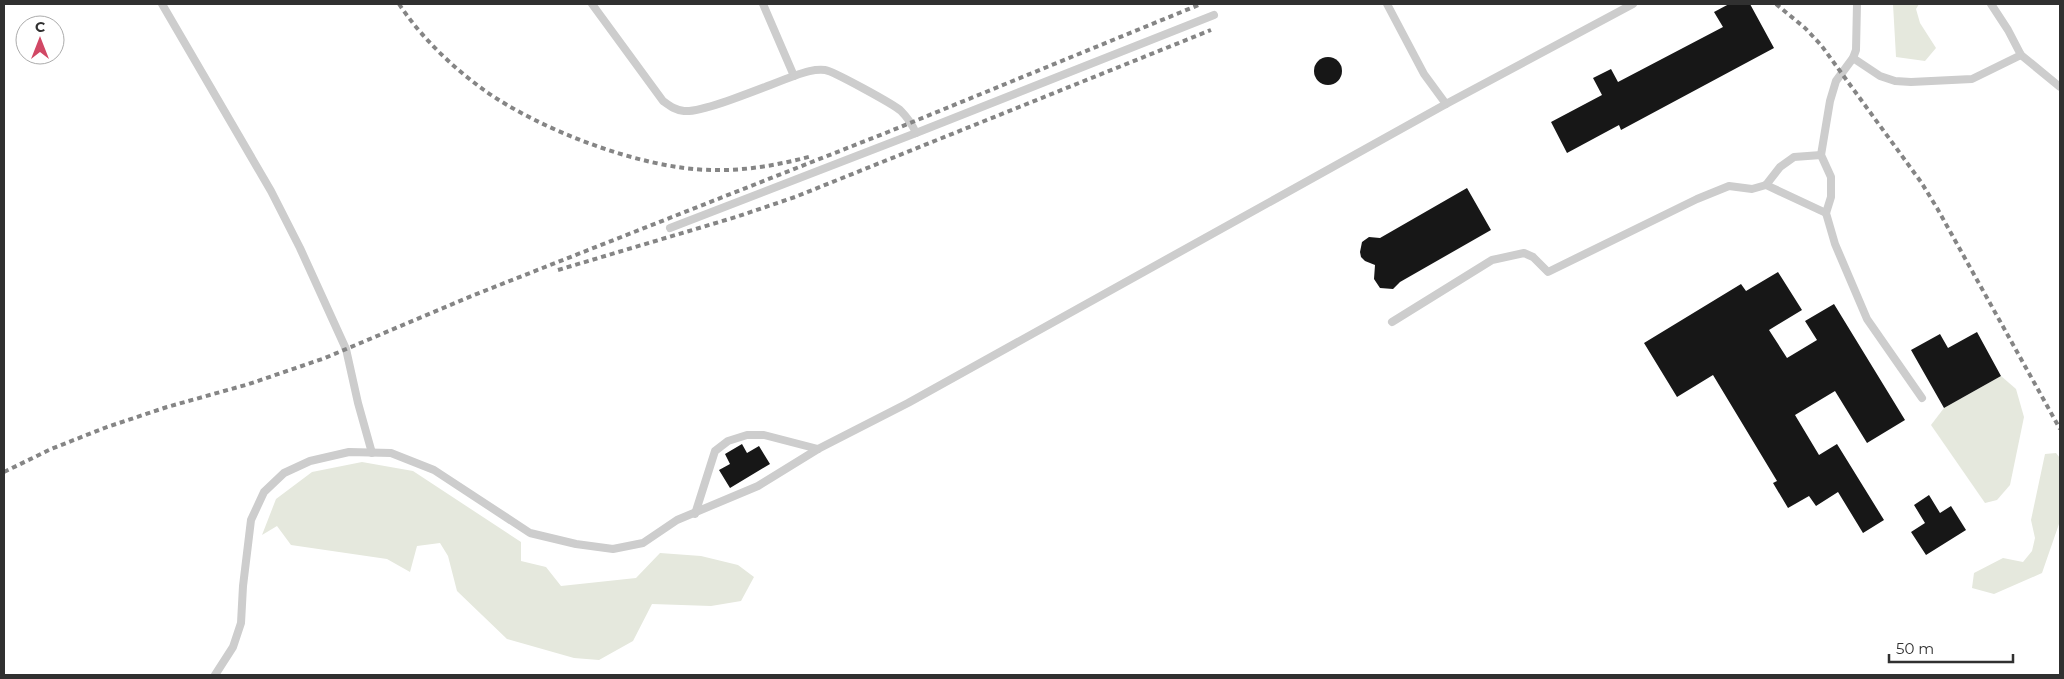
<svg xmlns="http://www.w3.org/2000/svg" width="2064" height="679" font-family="Montserrat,sans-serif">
  <rect width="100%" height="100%" fill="#fff"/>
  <!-- green -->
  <g fill="#e5e8dd">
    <path d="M1893,4H1919L1916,9L1920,23L1936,48L1925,61L1896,57Z"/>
    <path d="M2001,376L2016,389L2024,417L2010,485L1997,500L1985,503L1931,425L1944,408Z"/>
    <path d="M2056,453L2060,458V521L2042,573L1994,594L1972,588L1974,573L2003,558L2023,562L2032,551L2035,538L2031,520L2045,454Z"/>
    <path d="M362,462L413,471L521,542V561L546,567L561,586L636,578L660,553L701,556L738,565L754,577L741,601L711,606L652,604L633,641L599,660L574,658L507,639L457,591L448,556L440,543L417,546L410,572L387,559L291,545L277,526L262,535L276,499L312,472Z"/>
  </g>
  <!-- building -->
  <g fill="#171717">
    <path d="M1729,4H1750L1774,48L1621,130L1619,125L1567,153L1551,122L1602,95L1593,78L1611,69L1618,82L1723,27L1714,12Z"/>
    <circle cx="1328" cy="71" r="14"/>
    <path d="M1467,188L1491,230L1400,282L1393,289L1380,288L1374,279L1375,265L1365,261L1361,257L1360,252L1362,242L1369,237L1380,238Z"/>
    <path d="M1778,272L1802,310L1769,330L1787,358L1817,340L1805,321L1834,304L1905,420L1867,443L1835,391L1795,415L1819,455L1837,444L1884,520L1863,533L1838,492L1816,506L1809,496L1788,508L1773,483L1777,481L1713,375L1677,397L1644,343L1741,284L1746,291Z"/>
    <path d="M1977,332L2001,376L1944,408L1911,350L1940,334L1948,348Z"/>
    <path d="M742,444L747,453L759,446L770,464L730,488L719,470L730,464L725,454Z"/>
    <path d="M1929,495L1940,513L1951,506L1966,530L1926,555L1911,532L1925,523L1914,505Z"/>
  </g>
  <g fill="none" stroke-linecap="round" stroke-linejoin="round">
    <!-- service -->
    <g stroke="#cdcdcd" stroke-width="8">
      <path d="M162,4L271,191L300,248L346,349L358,403L372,453"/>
      <path d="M592,4L663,101C670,106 675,110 684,111C704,113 771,84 794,76L763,4"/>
      <path d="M1387,4L1424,74L1446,104"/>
      <path d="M1857,4L1856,50L1853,58L1836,81L1830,101L1821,155L1831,177V197L1826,213L1835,244L1867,319L1922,398"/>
      <path d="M1991,4L2008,30L2021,55L2060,87"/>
      <path d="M1853,58L1880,76L1895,81L1911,82L1972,79L2021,55"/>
      <path d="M916,133L1214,15"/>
      <path d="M1766,185L1826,213"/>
      <path d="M670,228L916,133C912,124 908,118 901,111C895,105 833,71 825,70C814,69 805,72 794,76"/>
      <path d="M1392,322L1492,260L1524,253L1533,257L1548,272L1697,199L1729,186L1752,189L1766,185L1780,167L1794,157L1821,155"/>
      <path d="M695,514L715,451L728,441L747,435H764L818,449"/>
      <path d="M215,675L233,647L241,623L243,586L251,520L264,492L284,473L310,461L349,452L391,453L434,470L530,533L576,544L613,549L643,543L677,520L758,486L818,449L908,403L1446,104L1633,4"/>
    </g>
    <!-- rail -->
    <g stroke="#858585" stroke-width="4" stroke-dasharray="5 4" stroke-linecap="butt">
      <path d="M399,4C421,37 452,67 484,90C540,130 642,169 711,170C745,171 779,165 812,156"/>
      <path d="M1776,4L1805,28L1821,45L1921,182L1937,208L2060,429"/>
      <path d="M558,270L736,217L795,197L1211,30"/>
      <path d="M4,472L51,449L107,427L167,407L249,384L325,358L474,295L888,132L1201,4"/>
    </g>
  </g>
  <!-- border -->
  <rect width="2064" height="679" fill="none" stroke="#303030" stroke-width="10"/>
  <!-- north arrow -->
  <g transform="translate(40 40)"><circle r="24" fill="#ffffff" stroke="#acacac"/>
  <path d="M0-4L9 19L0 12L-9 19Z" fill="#d14865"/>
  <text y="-8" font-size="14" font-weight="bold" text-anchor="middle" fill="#303030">С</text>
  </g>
  <!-- scale -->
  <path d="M1889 654v8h124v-8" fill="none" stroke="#303030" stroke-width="2.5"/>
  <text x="1896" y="654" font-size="15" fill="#303030" stroke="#ffffff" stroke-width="4" paint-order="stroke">50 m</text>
</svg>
